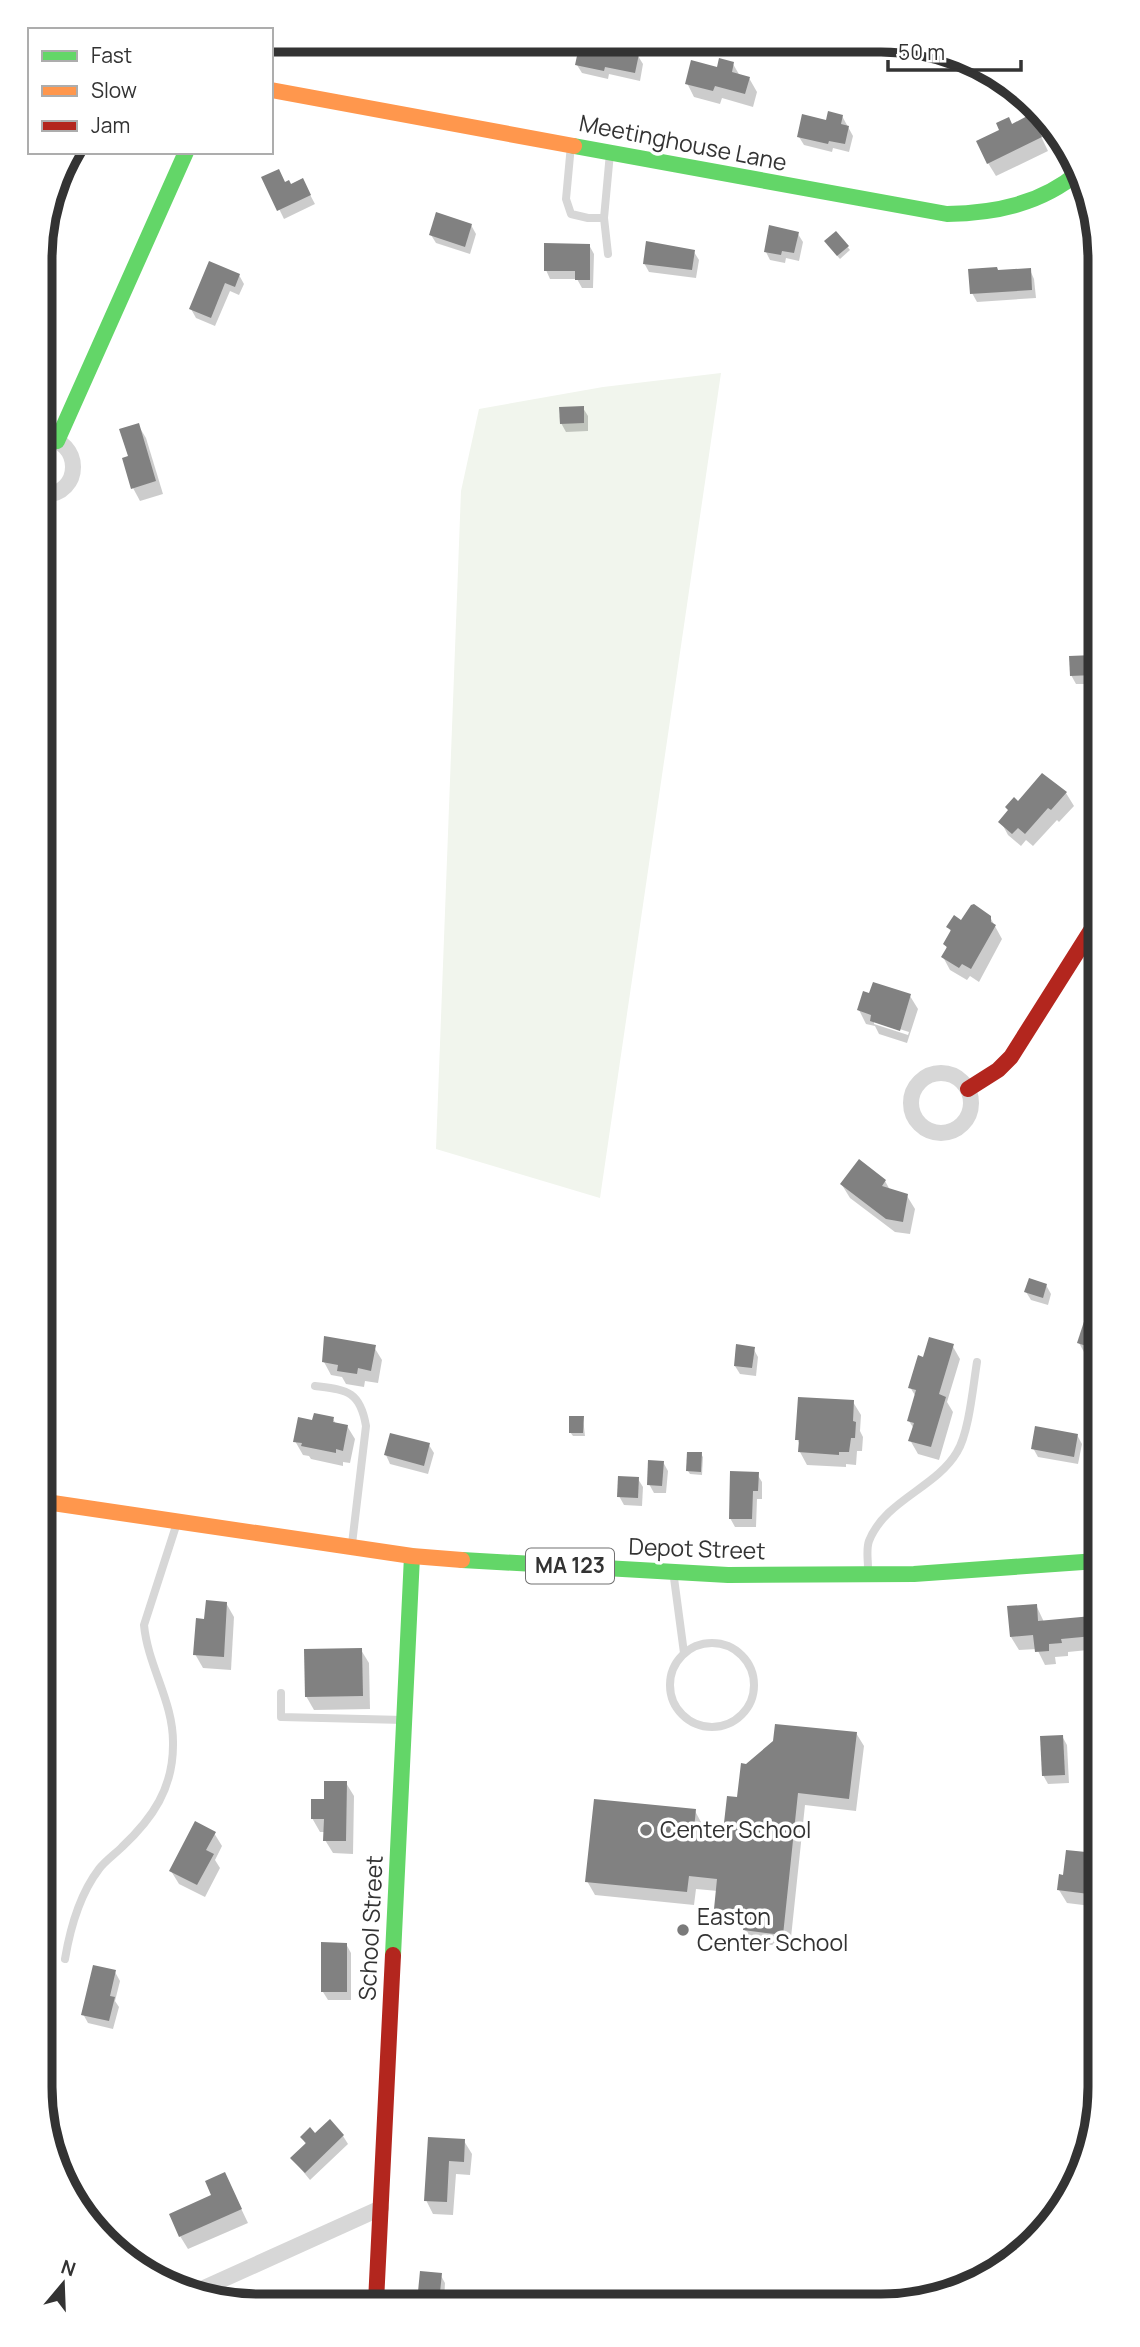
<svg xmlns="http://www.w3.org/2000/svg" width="1140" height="2347" font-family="Manrope,sans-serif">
  <rect width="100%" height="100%" fill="#fff"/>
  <!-- green -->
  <path fill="#f1f5ed" d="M721,373L600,1198L436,1149L461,491L479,409L603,387Z"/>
  <!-- shadow -->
  <g fill="#0003" fill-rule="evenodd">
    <path d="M349,41H365L362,47Z"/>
    <path d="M464,42H463H537L535,48L525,45L504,46V51L471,55Z"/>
    <path d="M638,56L643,64L640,81L609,74L608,79L582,73L577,65Z"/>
    <path d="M733,64L740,76L749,78L757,92L753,107L722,98L720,104L694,97L687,83Z"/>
    <path d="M842,116L853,136L849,152L833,148L832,152L804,145L799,137Z"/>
    <path d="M1038,130L1048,151L996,176L988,163Z"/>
    <path d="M264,178L307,189L315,204L284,219Z"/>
    <path d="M471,225L476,234L470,254L436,243L431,235Z"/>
    <path d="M836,233L850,250L840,259L828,245Z"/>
    <path d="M798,234L803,242L799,261L786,258L785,263L770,260L766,252Z"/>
    <path d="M589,245L594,254L593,288H582L577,279H550L546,270Z"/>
    <path d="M694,252L699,260L696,278L649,272L644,263Z"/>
    <path d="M210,264L239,275L244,284L239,295L230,291L215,326L196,318L191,309Z"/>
    <path d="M1030,270L1034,279L1036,298L977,302L972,293Z"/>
    <path d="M583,408L588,416V431L566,432L561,423Z"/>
    <path d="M138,425L146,438L163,494L140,501L133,488Z"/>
    <path d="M1094,656V684H1076L1071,675Z"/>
    <path d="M1056,784L1066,793L1074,806L1059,822L1057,820L1033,846L1026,840L1021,846L1008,835L1001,822L1018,803Z"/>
    <path d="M990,917L1002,939L979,982L970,976L967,980L950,970L943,957L947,949L945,944L952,933L948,927L962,922Z"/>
    <path d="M870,995L910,996L918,1009L907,1043L879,1034L875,1026L866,1024L859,1010ZM874,1021L909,1032L908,1035L874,1024Z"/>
    <path d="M1095,1061V1086L1088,1076Z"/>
    <path d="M885,1181L890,1190L907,1196L915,1209L910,1234L895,1232L850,1198L842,1185Z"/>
    <path d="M1046,1285L1051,1294L1048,1305L1031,1300L1026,1292Z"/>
    <path d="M1087,1319L1096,1322V1355L1084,1352L1079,1343Z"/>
    <path d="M952,1345L960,1359L947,1402L953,1412L939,1460L918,1454L910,1440L914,1429L909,1421L916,1397L910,1387L924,1359Z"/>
    <path d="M374,1347L382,1360L378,1383L365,1381L364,1387L346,1384L342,1377L331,1375L324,1362Z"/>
    <path d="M753,1348L758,1357L756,1376L740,1374L735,1366Z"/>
    <path d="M853,1402L861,1415L860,1431L863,1437L862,1451H857L856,1465L846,1464V1467L807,1465L800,1452V1445L797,1439Z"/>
    <path d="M583,1418L585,1436H573L570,1432Z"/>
    <path d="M333,1419L336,1424L347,1426L355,1439L350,1463L343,1462V1466L311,1459L309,1456L303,1455L295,1441L314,1422Z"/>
    <path d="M1077,1435L1082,1444L1078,1464L1038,1457L1033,1448Z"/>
    <path d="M429,1445L434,1453L428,1474L390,1464L386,1455Z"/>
    <path d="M701,1454L703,1457L702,1475L690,1474L688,1471Z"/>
    <path d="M663,1462L668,1471L666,1493H654L649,1484Z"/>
    <path d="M757,1474L762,1482V1499H757L756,1527H735L730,1518Z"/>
    <path d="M638,1479L643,1487L642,1506L624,1505L619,1496Z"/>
    <path d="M226,1603L234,1617L231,1670L203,1668L195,1654L205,1621Z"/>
    <path d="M1036,1605L1044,1622L1091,1618L1097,1630L1098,1649L1068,1652V1656L1055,1657L1056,1664L1045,1665L1037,1649L1019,1650L1011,1637Z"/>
    <path d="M361,1650L369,1663L370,1709L314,1710L306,1696Z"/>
    <path d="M856,1733L864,1746L856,1811L805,1805L790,1947L753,1943L745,1930L746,1924L723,1922L716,1908L718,1891L696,1889L694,1905L595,1895L587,1881L695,1811L702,1824V1831L725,1834L739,1799Z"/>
    <path d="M1062,1736L1067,1745L1069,1783L1048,1784L1043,1775Z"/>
    <path d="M346,1783L354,1796L353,1854L333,1853L325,1840V1832H320L312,1818L325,1801Z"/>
    <path d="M214,1833L222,1846L215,1860L220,1868L205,1897L179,1884L171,1871Z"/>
    <path d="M1095,1855L1098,1861L1099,1907L1067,1903L1059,1890L1065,1877Z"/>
    <path d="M346,1944L351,1953V2000H328L323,1992Z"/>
    <path d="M115,1972L120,1981L115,2001L119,2007L113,2029L88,2023L83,2014Z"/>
    <path d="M315,2135L343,2136L348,2144L310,2180L292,2158L306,2145L302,2137Z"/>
    <path d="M429,2139L464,2141L472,2154L470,2175L456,2174L453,2215L433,2214L426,2200Z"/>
    <path d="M225,2175L248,2223L188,2249L180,2236L213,2196Z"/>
    <path d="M440,2274L445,2283L444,2302H419Z"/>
  </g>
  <!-- building -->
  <g fill="#818181">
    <path d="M580,42L639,54L635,73L605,67L604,71L575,65Z"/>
    <path d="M719,58L734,62L732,72L750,77L745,94L715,86L713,91L685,84L691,60L717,67Z"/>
    <path d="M828,111L843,115L841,124L849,126L845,144L829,141L828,144L797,137L802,114L826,120Z"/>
    <path d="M1031,114L1042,137L987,164L976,141L999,130L996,123L1009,117L1012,124Z"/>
    <path d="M279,169L285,182L289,180L291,184L303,178L311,195L277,211L261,177Z"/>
    <path d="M436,212L472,224L465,247L429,235Z"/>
    <path d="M769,225L799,232L794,253L782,251L781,255L764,252Z"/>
    <path d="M836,231L849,246L837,256L824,241Z"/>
    <path d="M646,241L695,250L692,270L643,264Z"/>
    <path d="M544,243L590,244V280H575V271H544Z"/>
    <path d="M209,261L240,274L235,287L225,283L211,318L189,309Z"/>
    <path d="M997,267L998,270L1031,268L1032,290L970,294L968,269Z"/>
    <path d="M584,406V423L560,424L559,407Z"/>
    <path d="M139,423L156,481L131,489L122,458L128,456L119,429Z"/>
    <path d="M1094,655V675L1070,676L1069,656Z"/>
    <path d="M1042,773L1067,792L1051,810L1048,808L1025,834L1018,828L1012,834L998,822L1008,810L1005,807L1014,797L1018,801Z"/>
    <path d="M974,904L991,916V922L996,925L971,969L962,964L959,968L941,957L947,947L943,944L951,930L946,927L954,915L961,920L971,905Z"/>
    <path d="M873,982L911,994L900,1031L870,1021L871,1015L857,1010L863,991L869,993Z"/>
    <path d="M859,1159L886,1180L882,1186L908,1194L903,1222L886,1219L840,1184Z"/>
    <path d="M1029,1278L1047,1284L1043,1298L1024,1292Z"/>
    <path d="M1093,1294H1096V1349L1077,1343Z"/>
    <path d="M324,1336L376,1345L371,1371L358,1368L357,1374L337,1371L338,1365L322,1362Z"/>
    <path d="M929,1337L954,1344L939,1394L946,1397L931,1447L908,1441L914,1423L907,1421L916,1390L908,1388L918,1355L923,1357Z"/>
    <path d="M736,1344L755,1347L752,1368L734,1366Z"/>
    <path d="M798,1397L854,1400L853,1421L856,1422L855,1438H851L849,1452H839V1455L798,1452L799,1440H795Z"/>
    <path d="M314,1413L334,1417L333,1422L348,1425L343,1451L336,1449V1453L301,1446L302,1443L293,1442L298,1417L312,1420Z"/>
    <path d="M569,1416H584L583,1433H569Z"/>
    <path d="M1035,1426L1078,1434L1074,1457L1031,1449Z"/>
    <path d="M390,1433L430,1443L424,1466L384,1455Z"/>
    <path d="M687,1452H702L701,1472L686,1471Z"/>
    <path d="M648,1460L664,1461L662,1486L647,1485Z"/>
    <path d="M730,1471L759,1472L758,1491H753L752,1519H729Z"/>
    <path d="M618,1476L639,1477L638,1498L617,1497Z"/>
    <path d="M206,1600L227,1602L224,1657L193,1655L196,1618L204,1619Z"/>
    <path d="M1037,1604L1038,1621L1092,1616L1093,1636L1061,1639L1062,1643L1049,1644V1651L1035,1652L1033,1635L1010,1637L1007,1606Z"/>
    <path d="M362,1648L363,1696L305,1697L304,1649Z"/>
    <path d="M775,1724L857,1732L849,1799L798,1793L783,1935L743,1930L745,1912L714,1909L717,1879L689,1876L687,1892L585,1882L594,1799L696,1809L694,1829L723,1832L727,1796L737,1797L741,1763L746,1764L773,1741Z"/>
    <path d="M1063,1735L1065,1775L1042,1776L1040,1736Z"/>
    <path d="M324,1781H347L346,1841H323L324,1819H311V1799H324Z"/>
    <path d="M195,1821L216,1832L206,1850L214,1854L197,1885L169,1871Z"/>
    <path d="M1066,1850L1096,1853L1094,1871L1098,1872L1097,1895L1057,1890L1059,1874L1063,1875Z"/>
    <path d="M321,1942L347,1943V1992H321Z"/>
    <path d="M93,1965L116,1970L110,1996L115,1997L109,2021L81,2015Z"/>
    <path d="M330,2119L344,2135L305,2173L290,2158L306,2143L300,2137L310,2127L315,2133Z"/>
    <path d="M428,2137L465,2139L464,2162L449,2161L447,2202L424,2201Z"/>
    <path d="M225,2172L242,2209L179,2237L169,2214L211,2195L205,2181Z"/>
    <path d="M420,2271L442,2273L439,2302H417Z"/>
  </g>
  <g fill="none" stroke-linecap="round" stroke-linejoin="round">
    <!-- lane -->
    <g stroke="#d7d7d7" stroke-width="8">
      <path d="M571,145L566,199L571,214L588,218H604L608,254"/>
      <path d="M604,218L610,153"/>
      <path d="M315,1386C346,1390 360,1390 366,1426L352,1544"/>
      <path d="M868,1568C868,1559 866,1549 869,1541C885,1500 936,1488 957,1452C969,1433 973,1386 977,1362"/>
      <path d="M674,1578L684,1653"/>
      <circle cx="712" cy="1685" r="42"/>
      <path d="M281,1693V1717L404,1720"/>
      <path d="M65,1959C70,1929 80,1894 99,1869C105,1861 115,1854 122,1847C153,1818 173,1788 173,1745C174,1702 148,1667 144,1625L175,1529"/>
    </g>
    <!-- street -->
    <g stroke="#d7d7d7" stroke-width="16">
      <path d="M43,438C83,439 83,495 43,495"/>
      <circle cx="941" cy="1103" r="30"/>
      <path d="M195,2292L381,2208"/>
    </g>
    <!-- fast -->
    <g stroke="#63d668" stroke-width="16">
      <path d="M574,146L947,214C996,213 1041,204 1079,172"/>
      <path d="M57,441L186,152"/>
      <path d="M462,1560L728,1575L914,1574L1097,1561"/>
      <path d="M393,1955L412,1556"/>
    </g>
    <!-- slow -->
    <g stroke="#ff974d" stroke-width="16">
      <path d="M271,90L574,146"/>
      <path d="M46,1502L412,1556L462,1560"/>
    </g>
    <!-- jam -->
    <g stroke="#b3261e" stroke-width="16">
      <path d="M968,1089L998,1070L1011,1057L1095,924"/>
      <path d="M376,2302L393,1955"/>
    </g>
  </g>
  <!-- markers -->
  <g fill="#7a7a7a" stroke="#fff" stroke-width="2.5">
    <circle cx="646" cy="1830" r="7"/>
    <circle cx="683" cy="1930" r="7"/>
  </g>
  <g text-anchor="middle" stroke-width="7" stroke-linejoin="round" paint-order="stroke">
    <!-- shield labels -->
    <rect fill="#fff" stroke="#707070" stroke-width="2" x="526" y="1548.5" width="88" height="35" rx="5"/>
    <g font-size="21" font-weight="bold" fill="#333">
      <text x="570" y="1573">MA 123</text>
    </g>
    <!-- street labels -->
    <g font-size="23" fill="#333" stroke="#fff">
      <text transform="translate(683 143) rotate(11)" y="8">Meetinghouse Lane</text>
      <text transform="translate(697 1549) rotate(2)" y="8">Depot Street</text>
      <text transform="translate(371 1928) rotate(-87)" y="8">School Street</text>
    </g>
    <!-- poi labels -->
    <g font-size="23" fill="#333" stroke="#fff" text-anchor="start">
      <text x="660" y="1838">Center School</text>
      <text x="697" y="1925">Easton<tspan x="697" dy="26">Center School</tspan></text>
    </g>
  </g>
  <!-- crop -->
  <path d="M0 0H1140V2347H0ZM259 52H881A207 207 0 0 1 1088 259V2087A207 207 0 0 1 881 2294H259A207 207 0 0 1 52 2087V259A207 207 0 0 1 259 52Z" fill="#fff" fill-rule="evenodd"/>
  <path fill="none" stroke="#333" stroke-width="9" d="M259 52H881A207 207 0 0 1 1088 259V2087A207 207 0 0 1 881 2294H259A207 207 0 0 1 52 2087V259A207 207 0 0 1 259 52Z"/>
  <!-- legend -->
  <rect x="28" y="28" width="245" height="126" fill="#ffffff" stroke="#adadad" stroke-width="2"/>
  <rect x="42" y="51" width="35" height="10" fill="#63d668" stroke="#adadad" stroke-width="2"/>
  <text x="91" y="63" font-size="21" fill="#333333">Fast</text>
  <rect x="42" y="86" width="35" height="10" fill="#ff974d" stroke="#adadad" stroke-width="2"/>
  <text x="91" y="98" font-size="21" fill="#333333">Slow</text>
  <rect x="42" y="121" width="35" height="10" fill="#b3261e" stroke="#adadad" stroke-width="2"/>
  <text x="91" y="133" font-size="21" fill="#333333">Jam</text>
  <!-- north arrow -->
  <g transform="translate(63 2284) rotate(19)" stroke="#ffffff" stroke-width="5" paint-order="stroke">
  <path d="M0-5L12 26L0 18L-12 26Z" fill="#333333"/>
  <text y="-10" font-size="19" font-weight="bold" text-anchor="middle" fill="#333333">N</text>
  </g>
  <!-- scale -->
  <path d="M888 60v10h133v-10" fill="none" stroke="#333333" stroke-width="3.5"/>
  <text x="898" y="60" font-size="21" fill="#333333" stroke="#ffffff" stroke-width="5" paint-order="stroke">50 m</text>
</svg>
